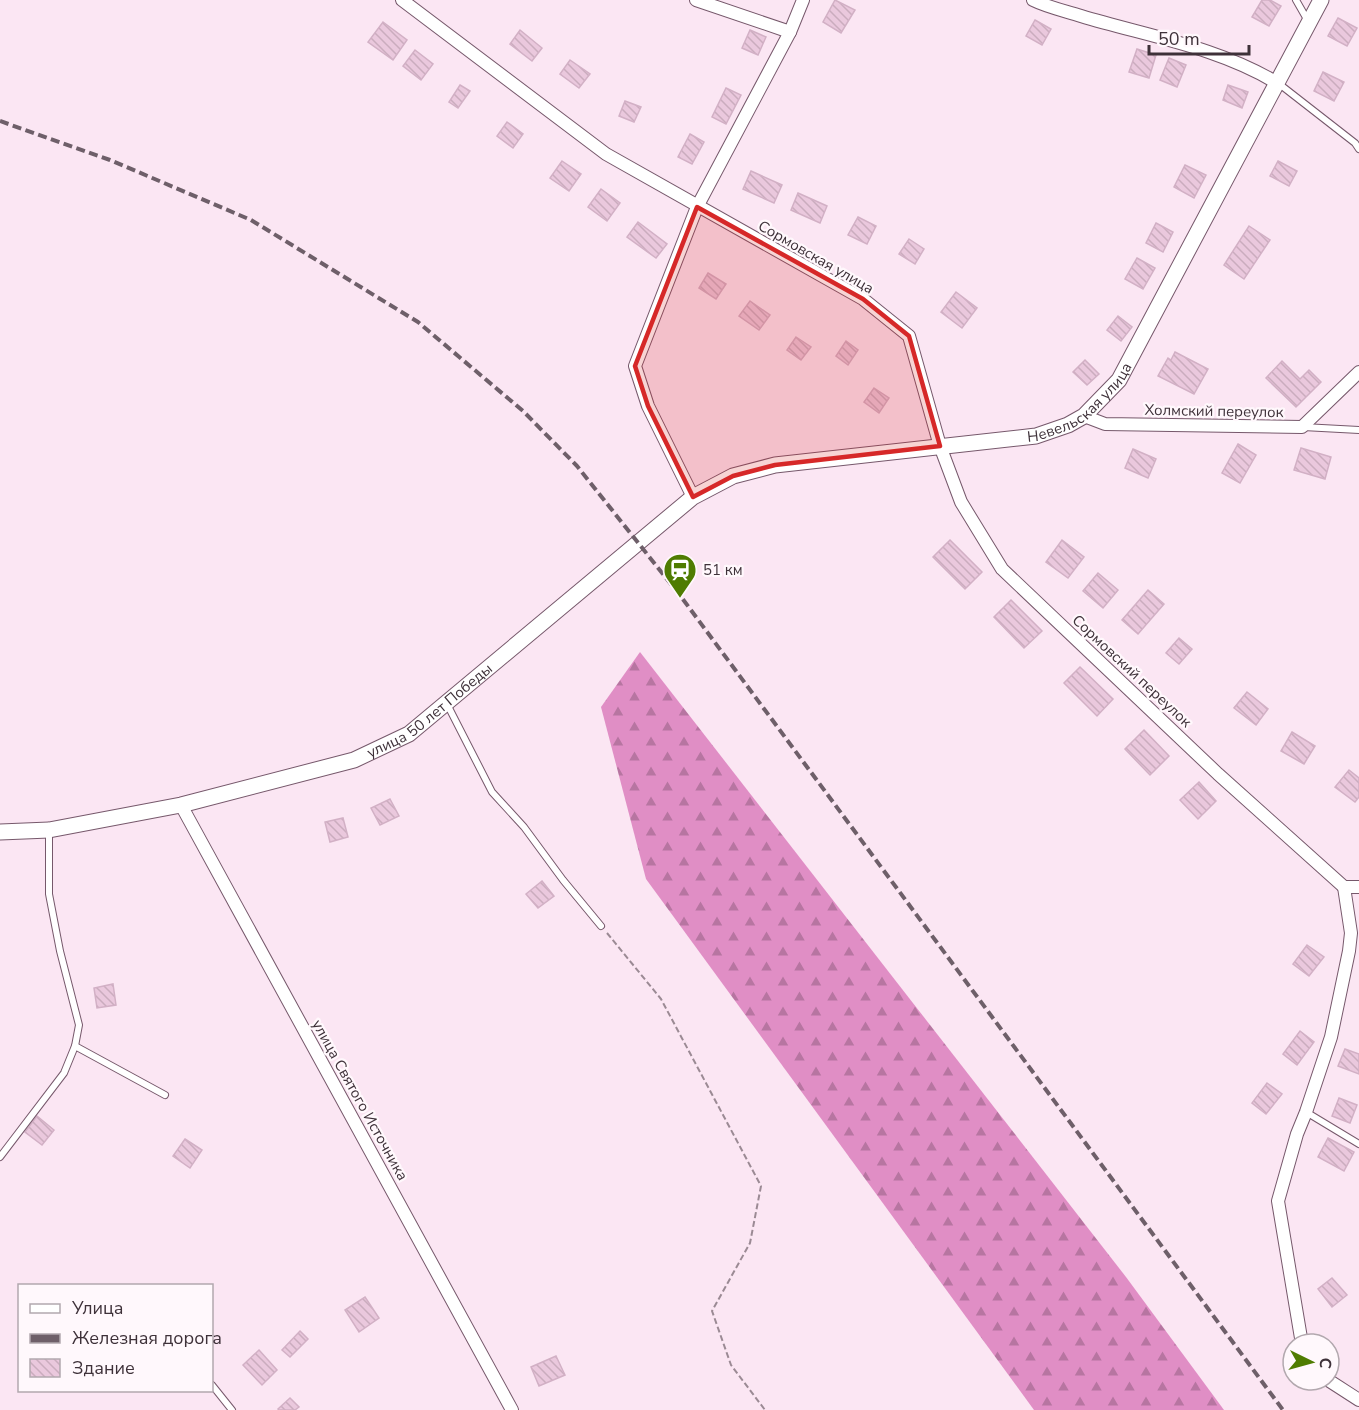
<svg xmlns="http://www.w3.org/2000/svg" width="1359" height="1410" font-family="'Nunito Sans',sans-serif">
  <defs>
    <pattern id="forest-firs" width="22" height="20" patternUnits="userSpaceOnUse" patternTransform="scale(1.5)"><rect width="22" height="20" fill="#e08ec5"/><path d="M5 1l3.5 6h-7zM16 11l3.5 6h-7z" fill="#b775a1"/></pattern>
    <pattern id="building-back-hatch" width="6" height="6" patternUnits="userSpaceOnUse" patternTransform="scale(1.5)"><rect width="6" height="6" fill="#eac8dd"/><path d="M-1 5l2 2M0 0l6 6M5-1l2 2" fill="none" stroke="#caacbe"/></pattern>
  </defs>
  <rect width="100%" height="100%" fill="#fbe6f3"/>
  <!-- forest -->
  <path fill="url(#forest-firs)" d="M640,652L1126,1277L1224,1410H1034L646,879L601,707Z"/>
  <!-- building -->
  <g fill="url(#building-back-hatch)" stroke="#d2b0c5" stroke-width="1.5">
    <path d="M835,0L855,10L841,33L823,22Z"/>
    <path d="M1262,0H1270L1281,6L1269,26L1252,17Z"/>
    <path d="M1338,18L1357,28L1347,46L1328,36Z"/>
    <path d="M1035,20L1051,29L1042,45L1026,36Z"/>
    <path d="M383,22L407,40L393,60L368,42Z"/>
    <path d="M520,30L542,48L532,61L510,44Z"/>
    <path d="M750,30L766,37L758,55L742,48Z"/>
    <path d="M1137,49L1156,55L1149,78L1129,72Z"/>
    <path d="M415,50L433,64L421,80L403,66Z"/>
    <path d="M1169,58L1186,65L1177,87L1160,80Z"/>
    <path d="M570,60L590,74L579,88L560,74Z"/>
    <path d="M1323,72L1344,82L1334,101L1314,91Z"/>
    <path d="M460,85L470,91L458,108L449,102Z"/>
    <path d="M1228,85L1248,92L1242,108L1223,100Z"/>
    <path d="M726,88L741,95L726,124L712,117Z"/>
    <path d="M625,101L641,107L634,122L619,116Z"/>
    <path d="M507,122L523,134L513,148L497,136Z"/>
    <path d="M690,134L704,142L692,164L678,157Z"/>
    <path d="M562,161L581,174L569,191L550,178Z"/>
    <path d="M1278,161L1297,171L1289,186L1270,176Z"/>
    <path d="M1185,165L1206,175L1194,198L1174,187Z"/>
    <path d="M751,171L782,185L774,203L743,189Z"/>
    <path d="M601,189L620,203L607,221L588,207Z"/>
    <path d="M798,193L827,206L820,223L791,210Z"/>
    <path d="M858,217L876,226L867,244L848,235Z"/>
    <path d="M638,222L667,244L656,258L627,237Z"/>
    <path d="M1156,223L1173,232L1163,252L1146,243Z"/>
    <path d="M1249,226L1270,240L1244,279L1224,265Z"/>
    <path d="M909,239L924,249L915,264L899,254Z"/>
    <path d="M1137,258L1155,268L1143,289L1125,279Z"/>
    <path d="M708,273L726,284L716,299L699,288Z"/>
    <path d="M956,292L977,308L962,328L941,312Z"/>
    <path d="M750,301L770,315L759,330L739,316Z"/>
    <path d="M1118,316L1132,327L1121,341L1107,330Z"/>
    <path d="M796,337L811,347L801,360L787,350Z"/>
    <path d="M846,341L858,350L848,365L836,356Z"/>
    <path d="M1175,352L1208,369L1194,394L1158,376L1168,358L1171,360Z"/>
    <path d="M1085,360L1099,374L1087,385L1073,372Z"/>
    <path d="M1282,361L1300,379L1309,370L1321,382L1296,407L1266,378Z"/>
    <path d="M874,388L889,398L879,413L864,402Z"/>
    <path d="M1238,444L1256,455L1240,483L1222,473Z"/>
    <path d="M1301,448L1331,457L1325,479L1294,470Z"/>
    <path d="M1133,449L1156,459L1148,478L1125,468Z"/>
    <path d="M950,540L982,572L965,589L933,557Z"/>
    <path d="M1062,540L1084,557L1068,578L1046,562Z"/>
    <path d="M1098,573L1118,590L1103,608L1083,591Z"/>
    <path d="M1148,590L1164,604L1138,634L1122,620Z"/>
    <path d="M1011,600L1042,631L1024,648L994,617Z"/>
    <path d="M1179,638L1192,649L1179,664L1166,653Z"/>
    <path d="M1080,667L1113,699L1097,716L1064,683Z"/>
    <path d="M1247,692L1268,709L1256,725L1234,708Z"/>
    <path d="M1144,730L1169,756L1150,775L1125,749Z"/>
    <path d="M1292,732L1315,746L1304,764L1281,751Z"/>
    <path d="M1349,770L1359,778V797L1355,802L1335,787Z"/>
    <path d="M1199,782L1216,801L1198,819L1180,800Z"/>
    <path d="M390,799L399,816L380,825L371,808Z"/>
    <path d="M343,818L348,837L330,842L325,822Z"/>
    <path d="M542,881L554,896L538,908L526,894Z"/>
    <path d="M1307,945L1324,957L1309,976L1293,964Z"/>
    <path d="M113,984L116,1005L97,1008L94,988Z"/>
    <path d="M1300,1031L1314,1042L1297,1065L1283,1054Z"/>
    <path d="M1345,1049L1359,1054V1074L1338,1066Z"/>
    <path d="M1267,1083L1282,1094L1266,1114L1252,1103Z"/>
    <path d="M1339,1098L1357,1105L1350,1123L1332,1116Z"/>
    <path d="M37,1116L54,1130L42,1145L25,1132Z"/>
    <path d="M1328,1138L1354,1152L1344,1171L1318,1157Z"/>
    <path d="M185,1139L202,1150L190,1168L173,1156Z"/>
    <path d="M1332,1278L1347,1295L1332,1307L1318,1289Z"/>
    <path d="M365,1297L379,1318L359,1332L345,1310Z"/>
    <path d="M300,1331L308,1339L290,1357L282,1350Z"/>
    <path d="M259,1350L277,1370L262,1385L243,1365Z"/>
    <path d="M556,1356L565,1375L539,1386L531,1367Z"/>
    <path d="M290,1398L299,1407L295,1410H279L278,1409Z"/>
  </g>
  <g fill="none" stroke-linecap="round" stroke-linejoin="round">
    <!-- service casing -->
    <g stroke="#76586b" stroke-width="8">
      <g id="service">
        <path d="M1296,0L1308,21"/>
        <path d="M1278,83L1355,143L1359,149"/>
        <path d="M1303,427L1359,430"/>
        <path d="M447,704L492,792L524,827L563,880L601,926"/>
        <path d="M75,1046L165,1095"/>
        <path d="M1306,1112L1359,1144"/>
        <path d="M0,1157L64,1073L75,1046L79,1025L60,951L49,894V830"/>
        <path d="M212,1385L232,1410"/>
      </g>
    </g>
    <!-- minor casing -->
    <g stroke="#76586b" stroke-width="14">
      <g id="minor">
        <path d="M402,0L606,154L863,299L909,336L940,446L961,502L1002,569L1218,774L1344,887"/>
        <path d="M696,0L790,32"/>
        <path d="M1033,0C1047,7 1065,11 1081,16C1147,36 1218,47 1277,83"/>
        <path d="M1084,416L1105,424L1302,427L1359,372"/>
        <path d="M693,497L648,406L635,366L697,207L790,32L803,0"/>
        <path d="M181,805L512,1410"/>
        <path d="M1344,887H1359"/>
        <path d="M1302,1344L1278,1201L1297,1134L1306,1112L1331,1037L1349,951L1351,933L1344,887"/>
        <path d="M1328,1380L1359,1400"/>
      </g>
    </g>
    <!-- tertiary casing -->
    <g stroke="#76586b" stroke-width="17">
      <g id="tertiary">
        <path id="s1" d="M0,832L49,830L181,805L354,760L409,734L693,497L733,476L775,465L1036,436L1068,425L1084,416L1119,380L1321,0"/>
      </g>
    </g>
    <!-- path -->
    <path stroke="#9b8a94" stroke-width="2" stroke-dasharray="6 3" stroke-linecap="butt" d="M607,933L661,999L761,1186L750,1243L712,1311L731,1365L765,1410"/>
    <!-- service -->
    <use href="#service" stroke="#fff" stroke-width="6"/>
    <!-- minor -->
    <use href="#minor" stroke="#fff" stroke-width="12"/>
    <!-- tertiary -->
    <use href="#tertiary" stroke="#fff" stroke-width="15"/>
    <!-- rail -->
    <path stroke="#6e5f69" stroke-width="4" stroke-dasharray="9 4.5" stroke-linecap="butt" d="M0,121L110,160L251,220L418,322L523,411L577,466L682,598L1283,1410"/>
  </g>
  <!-- marked area -->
  <path fill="#d62828" fill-opacity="0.2" stroke="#d62828" stroke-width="4.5" stroke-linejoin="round" d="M697,207L863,299L909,336L940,446L775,465L733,476L693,497L648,406L635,366Z"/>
  <!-- icons -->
  <defs>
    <g id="station-pin" transform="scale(1.725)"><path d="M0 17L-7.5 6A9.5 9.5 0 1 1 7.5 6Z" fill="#4f7c01" stroke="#fff8fc"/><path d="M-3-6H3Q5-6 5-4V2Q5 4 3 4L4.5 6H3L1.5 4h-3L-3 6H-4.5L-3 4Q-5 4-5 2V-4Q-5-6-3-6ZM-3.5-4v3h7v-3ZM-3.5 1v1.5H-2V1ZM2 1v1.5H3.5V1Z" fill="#fff"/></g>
  </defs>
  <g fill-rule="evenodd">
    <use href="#station-pin" x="680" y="570"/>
  </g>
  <g text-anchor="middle" stroke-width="4.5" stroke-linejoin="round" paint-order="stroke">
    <!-- street labels -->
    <g font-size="15" fill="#3e3139" stroke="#fff8fc">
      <text transform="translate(816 257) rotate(30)" y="5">Сормовская улица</text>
      <text dy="5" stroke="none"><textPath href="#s1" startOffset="1200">Невельская улица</textPath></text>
      <text transform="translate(1214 411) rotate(1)" y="5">Холмский переулок</text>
      <text transform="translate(1132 671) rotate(43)" y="5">Сормовский переулок</text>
      <text dy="5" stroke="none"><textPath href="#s1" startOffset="453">улица 50 лет Победы</textPath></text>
      <text transform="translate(360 1100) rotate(61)" y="5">улица Святого Источника</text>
    </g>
    <!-- poi labels -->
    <g font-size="15" fill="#3e3139" stroke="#fff8fc" text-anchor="start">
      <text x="703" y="575">51 км</text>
    </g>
  </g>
  <!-- legend -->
  <rect x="18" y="1284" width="195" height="108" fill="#fff8fc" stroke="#b2a8ae" stroke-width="1.5"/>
  <rect x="30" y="1304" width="30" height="9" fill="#ffffff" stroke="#b2a8ae" stroke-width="1.5"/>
  <text x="72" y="1314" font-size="18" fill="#3e3139">Улица</text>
  <rect x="30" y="1334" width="30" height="9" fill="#6e5f69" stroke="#b2a8ae" stroke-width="1.5"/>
  <text x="72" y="1344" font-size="18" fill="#3e3139">Железная дорога</text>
  <rect x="30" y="1359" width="30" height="18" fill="url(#building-back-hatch)" stroke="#b2a8ae" stroke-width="1.5"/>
  <text x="72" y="1374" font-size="18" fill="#3e3139">Здание</text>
  <!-- north arrow -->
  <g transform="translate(1311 1362) rotate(95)"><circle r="28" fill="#fff8fc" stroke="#b2a8ae" stroke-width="1.5"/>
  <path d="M0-4.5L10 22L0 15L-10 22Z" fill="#4f7c01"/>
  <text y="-9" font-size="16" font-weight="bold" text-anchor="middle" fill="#3e3139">С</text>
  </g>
  <!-- scale -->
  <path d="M1149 45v9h100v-9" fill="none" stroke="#3e3139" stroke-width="3"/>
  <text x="1158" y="45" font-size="18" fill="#3e3139" stroke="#fff8fc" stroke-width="4.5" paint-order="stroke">50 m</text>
</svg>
